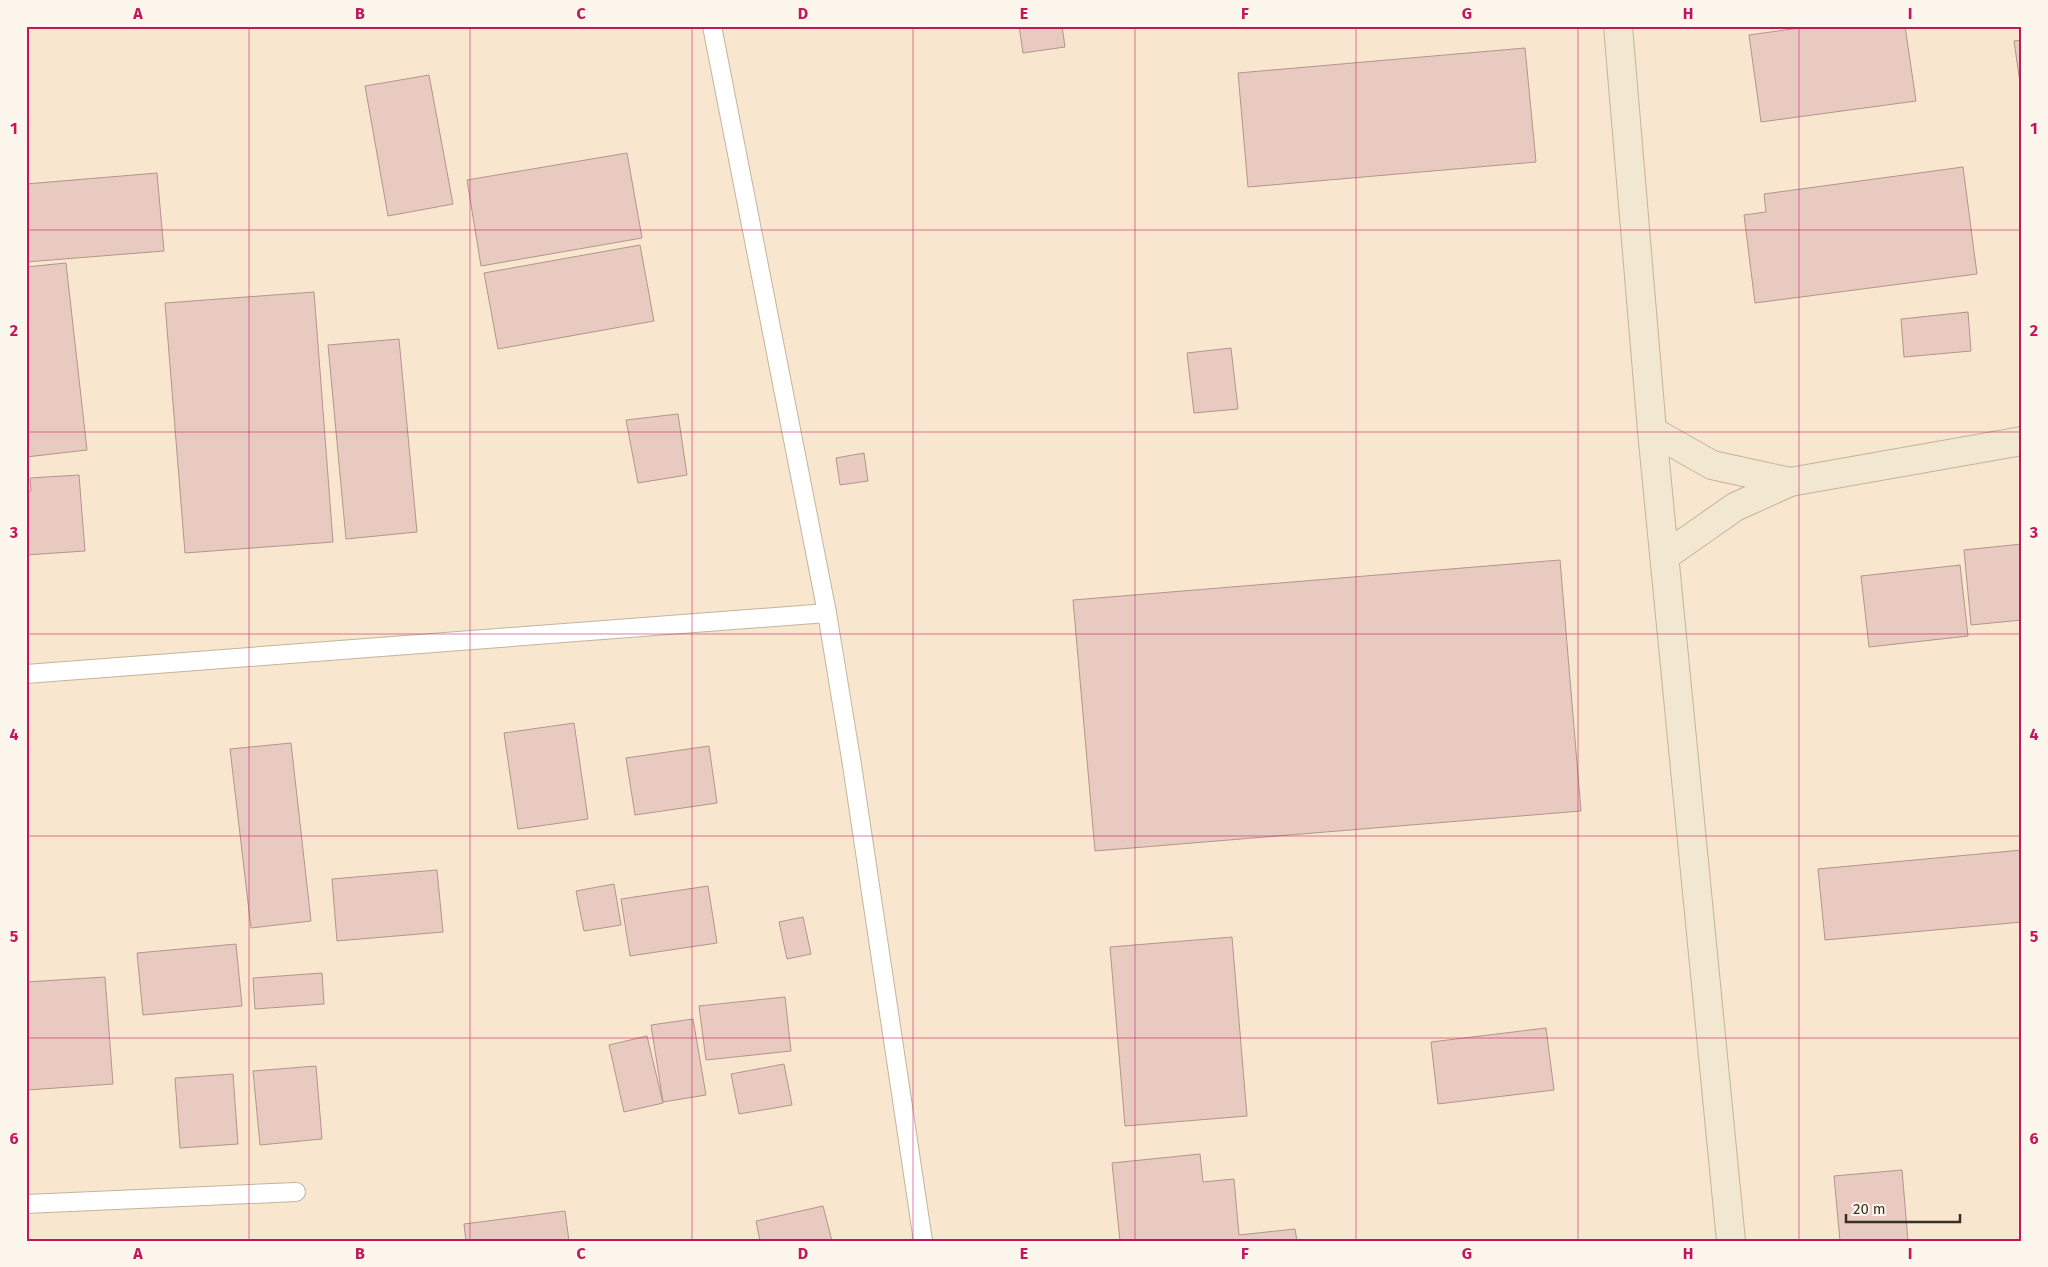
<svg xmlns="http://www.w3.org/2000/svg" width="2048" height="1267" font-family="'Fira Sans',sans-serif">
  <rect width="100%" height="100%" fill="#f8e7ce"/>
  <!-- building -->
  <g fill="#e9cac1" stroke="#b2958c">
    <path d="M1019,26H1062L1065,47L1023,53Z"/>
    <path d="M1814,26H1905L1916,101L1761,122L1749,35Z"/>
    <path d="M2022,40V97L2014,41Z"/>
    <path d="M1525,48L1536,162L1248,187L1238,73Z"/>
    <path d="M429,75L453,204L388,216L365,86Z"/>
    <path d="M627,153L642,238L481,266L467,180Z"/>
    <path d="M1963,167L1977,274L1755,303L1744,215L1766,212L1764,194Z"/>
    <path d="M157,173L164,251L26,262V184Z"/>
    <path d="M640,245L654,321L498,349L484,273Z"/>
    <path d="M66,263L87,450L26,457V267Z"/>
    <path d="M314,292L333,542L185,553L165,303Z"/>
    <path d="M1968,312L1971,351L1904,357L1901,319Z"/>
    <path d="M399,339L417,532L346,539L328,345Z"/>
    <path d="M1231,348L1238,409L1194,413L1187,353Z"/>
    <path d="M678,414L687,475L638,483L626,420Z"/>
    <path d="M864,453L868,481L840,485L836,458Z"/>
    <path d="M79,475L85,551L26,555V492L31,491L30,478Z"/>
    <path d="M2022,544V620L1971,625L1964,550Z"/>
    <path d="M1560,560L1581,811L1095,851L1073,600Z"/>
    <path d="M1960,565L1968,636L1869,647L1861,576Z"/>
    <path d="M574,723L588,819L518,829L504,733Z"/>
    <path d="M291,743L311,921L251,928L230,749Z"/>
    <path d="M709,746L717,803L635,815L626,758Z"/>
    <path d="M2022,850V922L1825,940L1818,869Z"/>
    <path d="M437,870L443,932L337,941L332,879Z"/>
    <path d="M614,884L621,925L584,931L576,891Z"/>
    <path d="M708,886L717,943L630,956L621,899Z"/>
    <path d="M803,917L811,954L787,959L779,922Z"/>
    <path d="M1232,937L1247,1116L1125,1126L1110,947Z"/>
    <path d="M236,944L242,1006L143,1015L137,953Z"/>
    <path d="M322,973L324,1004L255,1009L253,978Z"/>
    <path d="M105,977L113,1084L27,1090L26,982Z"/>
    <path d="M785,997L791,1051L706,1060L699,1006Z"/>
    <path d="M693,1019L706,1095L663,1102L651,1025Z"/>
    <path d="M1546,1028L1554,1090L1438,1104L1431,1042Z"/>
    <path d="M647,1036L663,1103L624,1112L609,1045Z"/>
    <path d="M784,1064L792,1105L739,1114L731,1074Z"/>
    <path d="M316,1066L322,1139L260,1145L253,1071Z"/>
    <path d="M233,1074L238,1144L180,1148L175,1078Z"/>
    <path d="M1200,1154L1203,1182L1234,1179L1239,1235L1295,1229L1297,1241H1120L1112,1163Z"/>
    <path d="M1902,1170L1908,1241H1840L1834,1176Z"/>
    <path d="M823,1206L832,1241H760L756,1221Z"/>
    <path d="M565,1211L569,1241H466L464,1224Z"/>
  </g>
  <g fill="none" stroke-linecap="round" stroke-linejoin="round">
    <!-- lane casing -->
    <g stroke="#c3b49c" stroke-width="20">
      <g id="lane">
        <path d="M712,26L827,613L852,765L923,1241"/>
        <path d="M26,674L827,613"/>
        <path d="M26,1204L296,1192"/>
      </g>
    </g>
    <!-- secondary casing -->
    <g stroke="#c3b49c" stroke-width="30">
      <g id="secondary">
        <path d="M1618,26L1652,431L1731,1241"/>
        <path d="M1652,431L1712,465L1790,482"/>
        <path d="M1665,556L1735,507L1790,482L2022,441"/>
      </g>
    </g>
    <!-- lane -->
    <use href="#lane" stroke="#fff" stroke-width="18"/>
    <!-- secondary -->
    <use href="#secondary" stroke="#f2e7d1" stroke-width="28"/>
  </g>
  <!-- grid -->
  <path fill="none" stroke="#c2185b" stroke-width="1" stroke-opacity="0.55" d="M249,26V1241M470,26V1241M692,26V1241M913,26V1241M1135,26V1241M1356,26V1241M1578,26V1241M1799,26V1241M26,230H2022M26,432H2022M26,634H2022M26,836H2022M26,1038H2022"/>
  <!-- border -->
  <rect width="2048" height="1267" fill="none" stroke="#fdf6ec" stroke-width="55"/>
  <!-- scale -->
  <path d="M1846 1214v8h114v-8" fill="none" stroke="#363026" stroke-width="2.5"/>
  <text x="1853" y="1214" font-size="15" fill="#363026" stroke="#fdf6ec" stroke-width="4" paint-order="stroke">20 m</text>
  <rect x="28" y="28" width="1992" height="1212" fill="none" stroke="#c2185b" stroke-width="2"/>
  <g font-size="16" text-anchor="middle" font-weight="bold" fill="#c2185b">
    <text x="138" y="19">A</text>
    <text x="360" y="19">B</text>
    <text x="581" y="19">C</text>
    <text x="803" y="19">D</text>
    <text x="1024" y="19">E</text>
    <text x="1245" y="19">F</text>
    <text x="1467" y="19">G</text>
    <text x="1688" y="19">H</text>
    <text x="1910" y="19">I</text>
    <text x="14" y="134">1</text>
    <text x="2034" y="134">1</text>
    <text x="14" y="336">2</text>
    <text x="2034" y="336">2</text>
    <text x="14" y="538">3</text>
    <text x="2034" y="538">3</text>
    <text x="14" y="740">4</text>
    <text x="2034" y="740">4</text>
    <text x="14" y="942">5</text>
    <text x="2034" y="942">5</text>
    <text x="14" y="1144">6</text>
    <text x="2034" y="1144">6</text>
    <text x="138" y="1259">A</text>
    <text x="360" y="1259">B</text>
    <text x="581" y="1259">C</text>
    <text x="803" y="1259">D</text>
    <text x="1024" y="1259">E</text>
    <text x="1245" y="1259">F</text>
    <text x="1467" y="1259">G</text>
    <text x="1688" y="1259">H</text>
    <text x="1910" y="1259">I</text>
  </g>
</svg>
